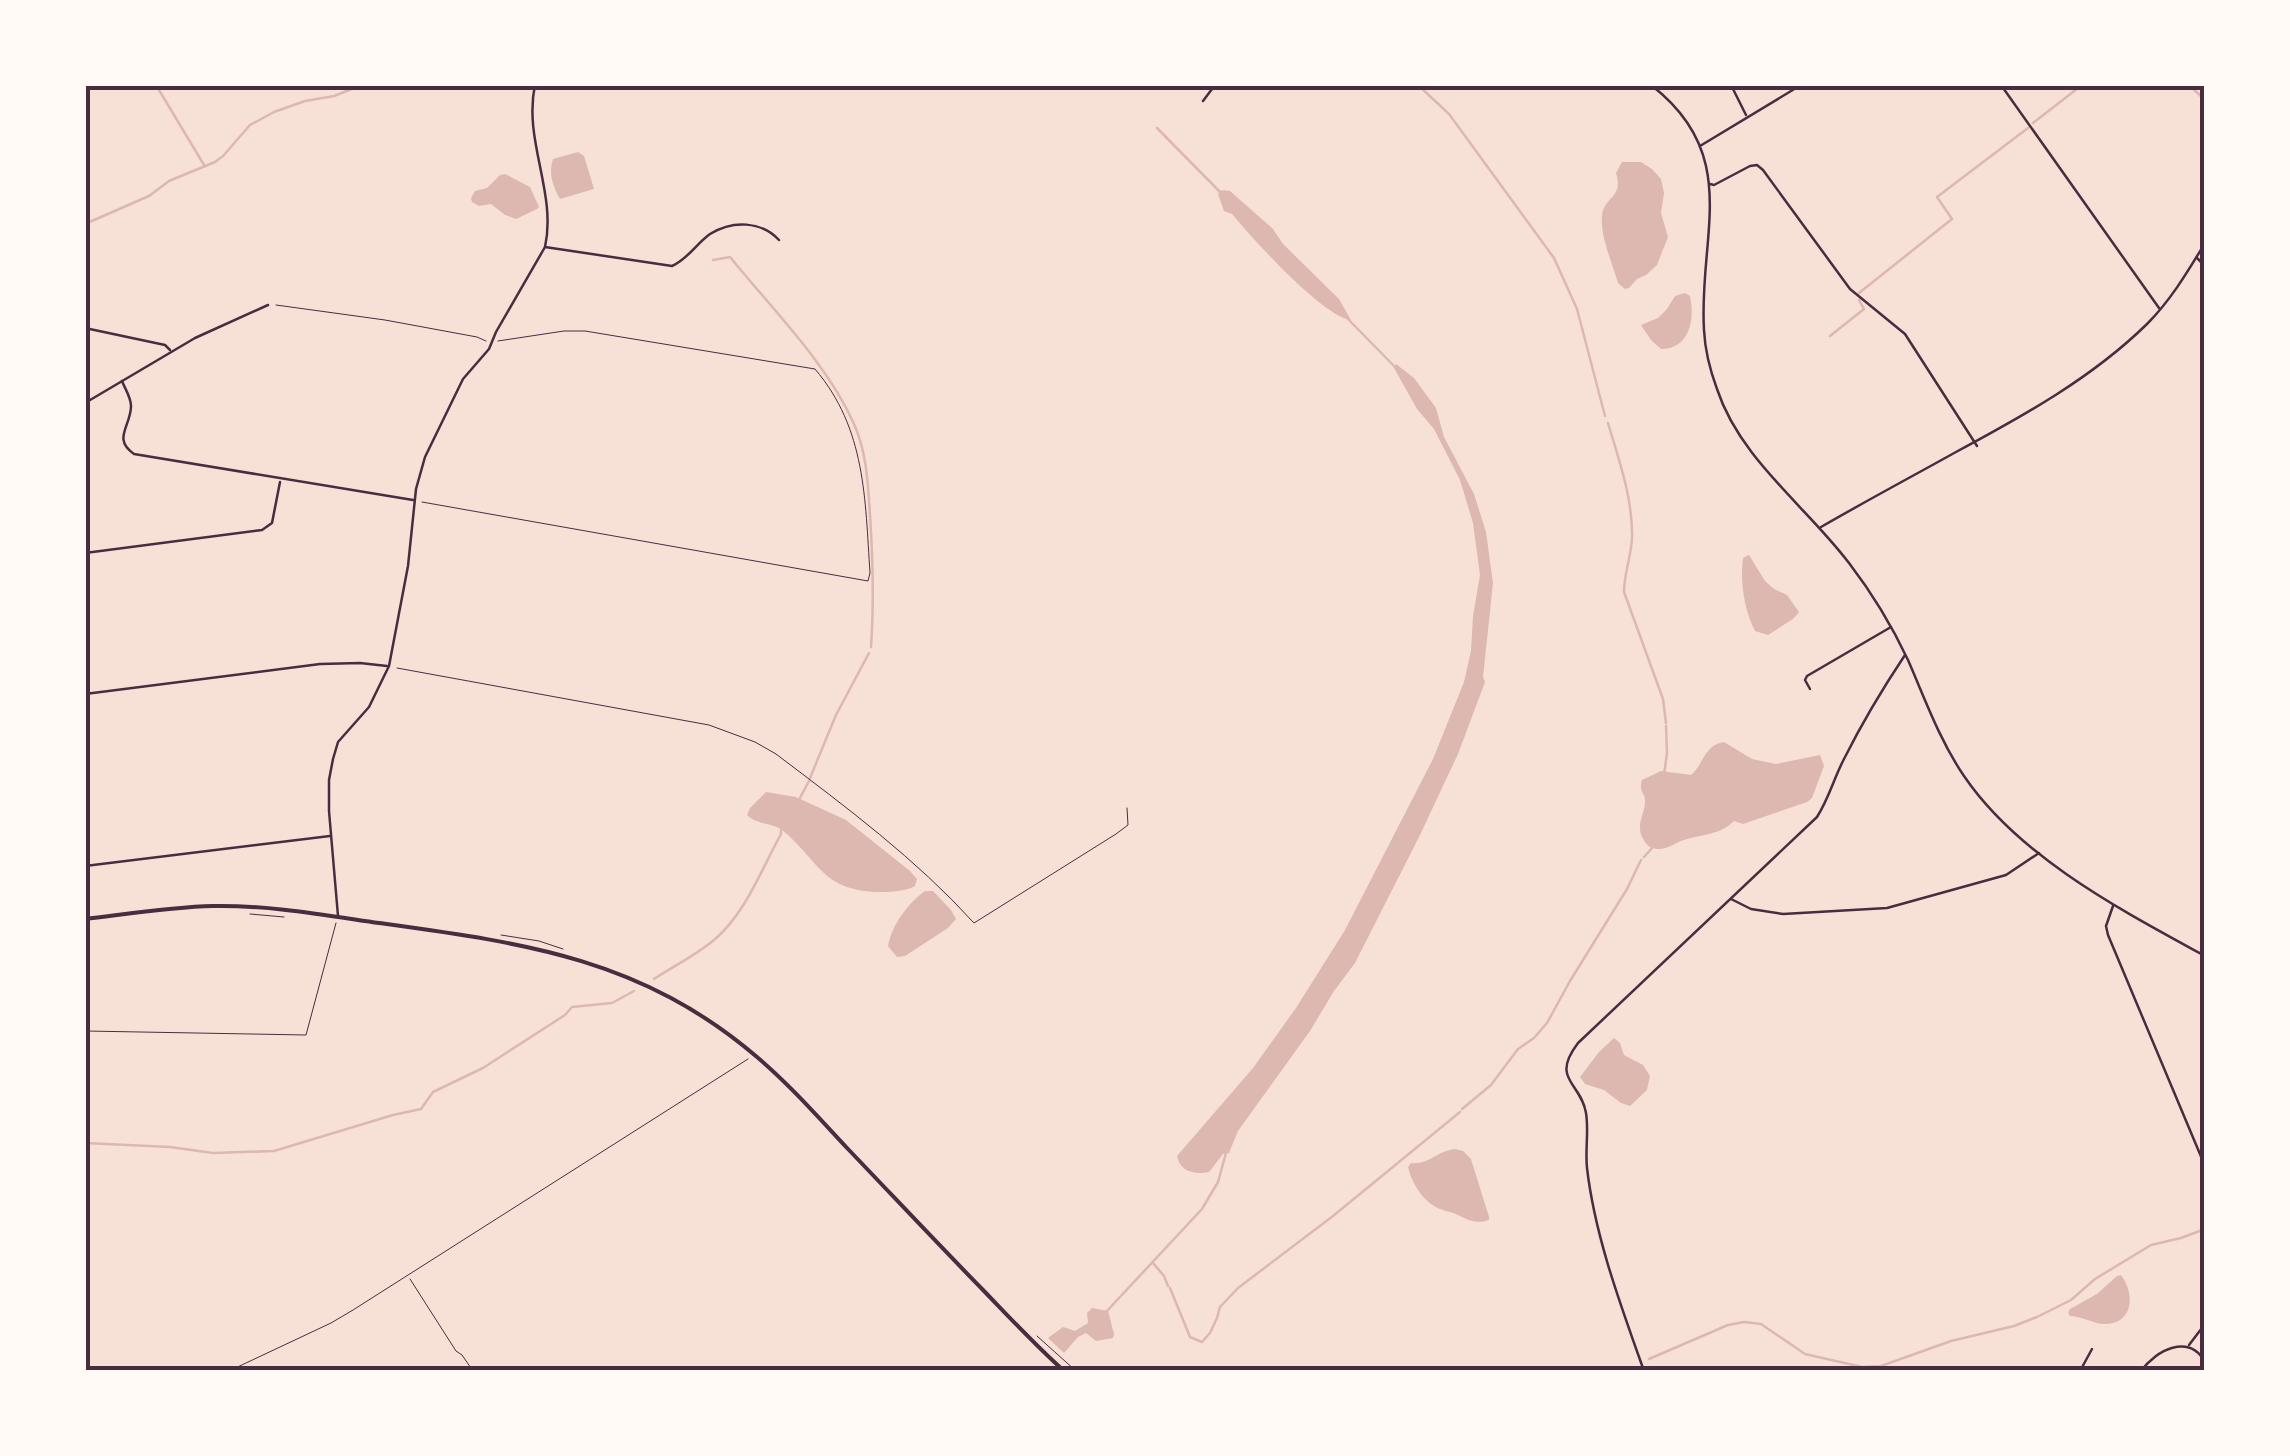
<svg xmlns="http://www.w3.org/2000/svg" width="2290" height="1456" font-family="'Roboto Condensed',sans-serif">
  <rect width="100%" height="100%" fill="#f7e1d7"/>
  <!-- water -->
  <g fill="#dcb8b0">
    <path d="M578,152L584,156L594,189L560,199C553,187 548,173 553,159Z"/>
    <path d="M1622,162H1641L1652,169L1661,179L1664,193L1661,213L1668,237L1657,265L1646,275L1637,279L1629,288L1625,289L1618,283C1613,265 1600,236 1602,217C1603,196 1624,199 1616,173Z"/>
    <path d="M505,174L530,187L539,207L537,209L516,219L505,215L491,204L479,206L472,202L471,198L475,191L487,188L500,175Z"/>
    <path d="M1222,190L1230,191L1273,229L1283,244L1339,299L1351,320C1323,317 1252,238 1232,214L1224,211L1218,194Z"/>
    <path d="M1685,293L1690,296C1695,319 1690,349 1661,349L1651,340L1641,325L1658,318L1667,309L1675,296Z"/>
    <path d="M1396,364L1414,378L1436,408L1444,437L1474,494L1486,532L1493,583L1483,677L1485,682L1458,754L1420,835L1355,963L1334,991L1310,1031L1238,1131L1229,1153L1223,1154L1209,1172C1195,1175 1180,1172 1177,1156L1253,1068L1296,1008L1345,930L1433,759L1464,682L1471,651L1473,616L1480,575L1473,523L1460,480L1434,429L1417,409L1394,368Z"/>
    <path d="M1749,555L1765,581L1774,589L1787,595L1799,612L1793,619L1768,635L1755,631C1744,610 1740,582 1743,558Z"/>
    <path d="M1724,742L1752,759L1776,764L1820,755L1824,766L1812,798L1807,802L1743,824L1734,821C1719,836 1700,834 1681,841C1674,844 1667,849 1659,849C1653,849 1648,847 1645,842C1634,826 1644,817 1645,803C1646,792 1638,793 1642,780L1661,771L1691,775C1704,764 1704,745 1724,742Z"/>
    <path d="M766,792L796,797L846,820L910,871L917,879L915,886C904,892 889,892 877,892C821,890 819,860 782,830C771,822 757,825 747,815L750,808Z"/>
    <path d="M925,891H933L951,910L956,919L948,928L905,956L897,957L888,946C891,926 908,903 925,891Z"/>
    <path d="M1614,1038L1620,1043L1624,1055L1643,1065L1650,1076L1647,1090L1630,1106L1621,1103L1604,1090L1585,1084L1580,1077L1599,1052Z"/>
    <path d="M1455,1149L1463,1151L1471,1159L1489,1217V1220C1477,1224 1470,1221 1458,1215C1453,1212 1448,1212 1443,1210C1424,1204 1412,1184 1408,1167L1411,1163C1429,1165 1437,1151 1455,1149Z"/>
    <path d="M2121,1275C2136,1295 2133,1325 2103,1324C2092,1323 2084,1317 2070,1316L2068,1313L2070,1309L2097,1294L2117,1276Z"/>
    <path d="M1092,1308L1108,1311L1114,1334L1113,1338L1096,1341L1086,1333L1078,1337L1064,1353L1048,1338L1063,1327L1075,1331L1088,1323L1087,1313Z"/>
  </g>
  <g fill="none" stroke-linecap="round" stroke-linejoin="round">
    <!-- stream -->
    <g stroke="#dcb8b0" stroke-width="2.5">
      <path d="M156,85L204,165"/>
      <path d="M1418,85L1449,114L1554,258L1577,309L1605,416"/>
      <path d="M2189,85L2205,100"/>
      <path d="M2033,123L2082,85"/>
      <path d="M1157,128L1222,194"/>
      <path d="M85,224L149,196L169,181L215,162L223,156L250,125L274,112L305,101L334,96L362,85"/>
      <path d="M713,260L730,257C772,309 827,363 854,424C867,453 868,485 870,515C873,560 874,603 871,647"/>
      <path d="M1859,293L1952,219L1937,197L2028,128"/>
      <path d="M1348,319L1395,367"/>
      <path d="M1830,336L1864,309L1859,300"/>
      <path d="M1608,423C1619,460 1633,499 1632,538C1631,557 1624,574 1624,592L1663,699L1666,723"/>
      <path d="M1664,775L1667,753L1666,726"/>
      <path d="M810,778L836,715L869,653"/>
      <path d="M800,798L809,781"/>
      <path d="M1644,857L1653,847"/>
      <path d="M654,979C674,966 696,955 714,940C746,913 761,870 781,834V830"/>
      <path d="M1462,1109L1491,1085L1518,1049L1534,1038L1547,1023L1570,981L1627,889L1641,860"/>
      <path d="M85,1143L170,1147L213,1153L274,1151L393,1115L421,1109L433,1092L483,1068L565,1015L572,1007L612,1003L634,991"/>
      <path d="M1153,1263L1164,1276L1168,1286"/>
      <path d="M1170,1288L1190,1337L1202,1342L1210,1333L1217,1318L1220,1307L1238,1288L1333,1216L1460,1112"/>
      <path d="M1106,1312L1202,1209L1218,1182L1226,1153"/>
      <path d="M1649,1359L1728,1325L1744,1322L1761,1324L1805,1354L1862,1367L1881,1366L1951,1341L2014,1326L2037,1317L2071,1300L2095,1279L2151,1245L2181,1238L2205,1229"/>
    </g>
    <!-- path -->
    <g stroke="#4a2c40" stroke-width="1">
      <path d="M276,305L385,320L477,337L486,341"/>
      <path d="M422,502L868,581L870,573C865,499 866,429 815,369L585,331H564L498,341"/>
      <path d="M397,668L709,725L755,742L776,754C846,807 916,859 974,923L1116,834L1128,825L1127,808"/>
      <path d="M250,914L284,917"/>
      <path d="M501,935L539,941L563,949"/>
      <path d="M85,1031L306,1035L336,923"/>
      <path d="M410,1279L456,1351L462,1355L473,1371"/>
      <path d="M1037,1336L1076,1371"/>
      <path d="M229,1371L331,1323L353,1310L748,1059"/>
    </g>
    <!-- minor -->
    <g stroke="#4a2c40" stroke-width="2.5">
      <path d="M1731,85L1746,115"/>
      <path d="M2001,85L2159,308"/>
      <path d="M1203,101L1215,85"/>
      <path d="M1700,146L1801,85"/>
      <path d="M1710,184L1714,185L1750,166L1757,165L1763,170L1850,289L1905,334L1977,446"/>
      <path d="M545,247L672,266C688,259 696,244 710,234C733,220 761,221 779,240"/>
      <path d="M2197,258L2205,266"/>
      <path d="M85,328L165,345L170,350"/>
      <path d="M122,381C125,389 131,397 131,406C131,426 112,439 134,454L413,500"/>
      <path d="M85,403L195,338L268,305"/>
      <path d="M85,553L262,530L272,523L280,482"/>
      <path d="M1810,689L1805,680L1807,676L1891,627"/>
      <path d="M85,694L320,664L360,663L387,666"/>
      <path d="M85,866L330,836"/>
      <path d="M1731,899L1751,909L1783,914L1887,908L2006,875L2039,853"/>
      <path d="M2113,906L2106,926L2108,935L2205,1166"/>
      <path d="M338,916L329,811V780L333,759L338,742L369,707L389,666L408,566L416,489L425,457L463,379L489,349L496,332L545,247C557,193 523,140 535,85"/>
      <path d="M2189,1345L2205,1324"/>
      <path d="M1644,1371C1621,1306 1595,1237 1587,1168C1585,1150 1589,1131 1586,1113C1581,1082 1550,1080 1578,1043L1817,817C1829,798 1834,778 1844,759C1862,723 1883,688 1905,655"/>
      <path d="M2080,1371L2092,1349"/>
      <path d="M2141,1371C2156,1350 2189,1333 2205,1362"/>
    </g>
    <!-- tertiary -->
    <g stroke="#4a2c40" stroke-width="2.5">
      <path d="M1651,85C1743,156 1698,236 1704,330C1705,351 1710,370 1717,389C1740,459 1806,506 1849,563C1872,593 1892,626 1908,660C1925,699 1940,741 1964,776C2019,857 2121,910 2205,956"/>
      <path d="M1821,527C1866,501 1911,477 1956,452C2023,416 2092,378 2147,324C2171,300 2188,271 2205,243"/>
    </g>
    <!-- primary -->
    <path stroke="#4a2c40" stroke-width="4" d="M85,919C127,914 170,907 213,906C268,905 324,915 379,923C524,943 641,958 757,1057C790,1085 818,1117 848,1149C893,1196 938,1244 984,1291C1010,1318 1036,1346 1064,1371"/>
  </g>
  <!-- border -->
  <rect width="2290" height="1456" fill="none" stroke="#fffaf5" stroke-width="175"/>
  <rect x="88" y="88" width="2114" height="1280" fill="none" stroke="#4a2c40" stroke-width="4"/>
</svg>
